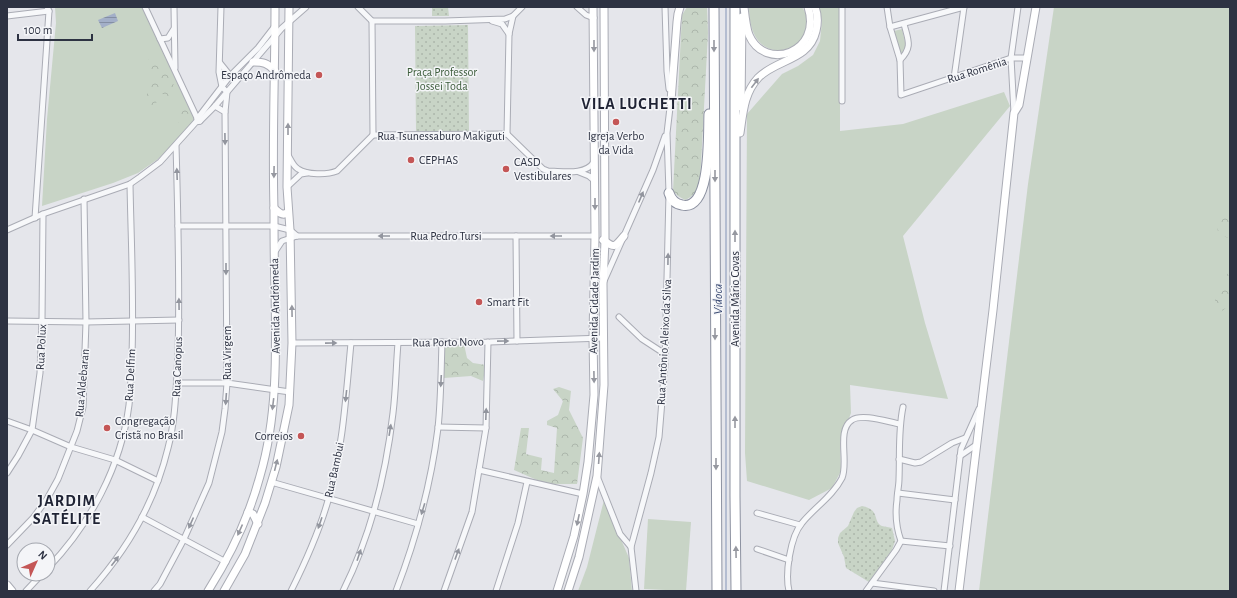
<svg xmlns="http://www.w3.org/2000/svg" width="1237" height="598" font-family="'Alegreya Sans',sans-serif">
  <defs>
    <pattern id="forest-crowns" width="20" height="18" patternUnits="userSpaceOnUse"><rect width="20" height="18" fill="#c8d4c6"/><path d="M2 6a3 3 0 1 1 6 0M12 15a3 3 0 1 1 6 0" fill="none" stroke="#acb6ab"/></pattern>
    <pattern id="park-dots" width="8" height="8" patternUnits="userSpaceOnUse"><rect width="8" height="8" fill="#c8d4c6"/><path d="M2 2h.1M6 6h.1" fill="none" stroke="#acb6ab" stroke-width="1.8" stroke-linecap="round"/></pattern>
    <pattern id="water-rules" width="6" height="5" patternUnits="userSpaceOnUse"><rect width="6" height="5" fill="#a3afc8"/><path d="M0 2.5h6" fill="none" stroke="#858fa4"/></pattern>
  </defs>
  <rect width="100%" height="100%" fill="#e5e6eb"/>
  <!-- green -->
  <g fill="#c8d4c6">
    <path d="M55,7H142L195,121L158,159L138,173L113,183L42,206L47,119L56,23Z"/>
    <path d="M749,7H802C829,46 749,81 749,7Z"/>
    <path d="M819,7H840V131L903,124L1004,92L1010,106L903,236L925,323L948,399L850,385L851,413L840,442L841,471L832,488L809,500L747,481L745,453L747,114L782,74L798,66L813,55L820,41L822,21Z"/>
    <path d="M1054,7H1230V591H979L1028,184Z"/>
    <path d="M902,29L906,46L901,55L894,31Z"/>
    <path d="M604,500L629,558L632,591H578L587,567Z"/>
    <path d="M648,519L691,522L686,591L644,589Z"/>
  </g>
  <!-- forest -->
  <g fill="url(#forest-crowns)">
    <path d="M687,7H707L708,33L700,182C697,191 694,196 685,200L678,196L673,191L682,15Z"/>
    <path d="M155,49L192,120L185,128L178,122L180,101L160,93L153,111L144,108L151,75L146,64Z"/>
    <path d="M1230,205V239L1218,233L1216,215Z"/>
    <path d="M1230,270V305L1215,316V293Z"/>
    <path d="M464,344L467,358L473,363L486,365L483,381L471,376L444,378V348Z"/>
    <path d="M559,387L571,391L569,410L583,438L577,484H546L514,470L521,428H529L526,454L542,458L541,470L554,473L557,428L547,425V421L558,415L563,401L553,389Z"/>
  </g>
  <!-- park -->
  <g fill="url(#park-dots)">
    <path d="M432,7H448L449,16H432Z"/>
    <path d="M468,25L469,131H416L415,26Z"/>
    <path d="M862,506C881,510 872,521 882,526C885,527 889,527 892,528L895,541L892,550L869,582L846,568L844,557L838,543V538L840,533L848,526L854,512L857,508Z"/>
  </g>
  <!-- water -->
  <path fill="url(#water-rules)" d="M115,13L118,21L102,28L98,20Z"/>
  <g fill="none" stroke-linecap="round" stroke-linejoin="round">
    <!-- stream -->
    <path stroke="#a3afc8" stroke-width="1.5" d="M726,7V591"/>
    <!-- street casing -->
    <g stroke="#aaacb5" stroke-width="7">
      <g id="street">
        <path d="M145,7L197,118L200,121"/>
        <path d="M174,7L175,68"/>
        <path d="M221,7L219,72L222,87L227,92L225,112"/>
        <path d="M358,7L372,21H445L505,19L513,16L522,7"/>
        <path d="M577,7L586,15L594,18"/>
        <path d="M665,7L667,71L669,89"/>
        <path d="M887,7L890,27L900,60L901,95L1011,58H1027"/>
        <path d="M7,16L49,11"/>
        <path d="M372,21L373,135"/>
        <path d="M492,21L502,24L509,34"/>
        <path d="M890,27L964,7"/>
        <path d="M160,39L168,38L173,30"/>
        <path d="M900,60C913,47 908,40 904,24"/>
        <path d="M220,63L232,78"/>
        <path d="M954,78L964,7"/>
        <path d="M842,101V7"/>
        <path d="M1014,113L1011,58L1018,7"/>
        <path d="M197,119L230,76L258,48L275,26"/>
        <path d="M507,134L509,34L513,16"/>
        <path d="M288,155C291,160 293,166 298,169C307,175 327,175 337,171L373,135L507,134L543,169L548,171C562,171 585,176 594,162"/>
        <path d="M579,172L589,176L595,181"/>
        <path d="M287,187L301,174L307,173"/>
        <path d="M35,218L49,11L47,7"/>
        <path d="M178,226H274L290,230L297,236"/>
        <path d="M7,230L43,214L130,184L140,177L160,162L196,122L200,121L215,106L282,28L306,7"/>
        <path d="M516,236L517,341"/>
        <path d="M274,253L282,241L297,236H595"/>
        <path d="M604,281L653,170L665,136"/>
        <path d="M619,317L642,339L665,354"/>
        <path d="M7,321L86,322L179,320"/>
        <path d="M292,343L490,342L604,338"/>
        <path d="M177,383H227L290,392"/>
        <path d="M7,421L32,430L71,447L115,460L158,481"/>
        <path d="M438,427L486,428"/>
        <path d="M960,456L976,445"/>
        <path d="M899,459L915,463L921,462L952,443L965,438"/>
        <path d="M479,470L583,494"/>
        <path d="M7,473L18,456L32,430L40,373L42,320L43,214"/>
        <path d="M597,476L620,534L631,547L636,591"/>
        <path d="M271,482L418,524"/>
        <path d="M898,493L955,500"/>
        <path d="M757,513L800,525"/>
        <path d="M142,517L226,562"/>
        <path d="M901,541L950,546"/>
        <path d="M7,545L33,518L47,499L58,479L77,431L83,407L86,322L84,199"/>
        <path d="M631,547L651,473L659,437L665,364L669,193L667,133L671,99"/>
        <path d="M757,549L789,560"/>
        <path d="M48,568C90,524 121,467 129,405C131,388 131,371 132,354C134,297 131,240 130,184"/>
        <path d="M872,583L934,591"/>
        <path d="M26,591L42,574"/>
        <path d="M90,591C127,550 155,502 168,448C176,418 176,386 178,355C180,285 178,215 176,145"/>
        <path d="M154,591L160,584L184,539L209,483L222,432L225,409L227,383L225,112L215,106"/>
        <path d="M291,591C306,561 320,530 329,497C343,447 346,395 351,343"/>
        <path d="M343,591C371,535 386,474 393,413C396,389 396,366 398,343"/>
        <path d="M396,591C416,539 431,484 438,428C441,400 441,371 442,342"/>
        <path d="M444,591L472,512L486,428L488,342"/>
        <path d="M496,591L518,523L527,482"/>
        <path d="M789,591C785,574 790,537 802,523C814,508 833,496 842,478C849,462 836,430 852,420C862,413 888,422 900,424"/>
        <path d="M866,591L896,550L901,541C896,527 895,514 897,500C897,493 899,486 899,479C900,454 898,431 903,407"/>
        <path d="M944,591L961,449L979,409"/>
      </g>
    </g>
    <!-- secondary casing -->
    <g stroke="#aaacb5" stroke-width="9">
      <g id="secondary">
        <path d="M744,7C745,16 746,27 749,35C765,72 823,53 808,7"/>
        <path d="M253,62C263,62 268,63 275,71"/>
        <path d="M671,101L677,22L678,14L680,7"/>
        <path d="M741,107L742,17"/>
        <path d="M740,133C743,113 744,93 758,78C776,59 809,61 816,31C818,23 818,15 815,7"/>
        <path d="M274,208C278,212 283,217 288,212"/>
        <path d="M603,240C615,248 614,248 624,236"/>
        <path d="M248,512L253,514L258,524"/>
        <path d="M7,585L12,591"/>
        <path d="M208,591C230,556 249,517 260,476C278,415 276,350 275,287C274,261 274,235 274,209C272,142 275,74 275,7"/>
        <path d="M224,591L245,554L265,503L276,467L289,405L292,343L290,230L287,187L289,7"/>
        <path d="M557,591L574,536L583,494L588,462L594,395L593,338L595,236L593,7"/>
        <path d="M568,591L579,557L597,476L604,385L603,284L605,241L604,7"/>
        <path d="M959,591L993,310L1014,113L1019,105L1036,7"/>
      </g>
    </g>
    <!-- highway casing -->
    <g stroke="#8d92a1" stroke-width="11">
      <g id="highway">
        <path d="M714,7L717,591"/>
        <path d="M735,7V496L736,591"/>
        <path d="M669,193C671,199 675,204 682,205C712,212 708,131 709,114"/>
      </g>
    </g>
    <!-- street -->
    <use href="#street" stroke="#f7f8fa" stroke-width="5"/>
    <!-- secondary -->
    <use href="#secondary" stroke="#fff" stroke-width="7"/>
    <!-- highway -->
    <use href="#highway" stroke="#fff" stroke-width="9"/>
  </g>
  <!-- one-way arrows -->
  <defs><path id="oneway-solid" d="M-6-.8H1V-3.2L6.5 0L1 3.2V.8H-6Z"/></defs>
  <g fill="#9698a0">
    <use href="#oneway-solid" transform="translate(594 46) rotate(90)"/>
    <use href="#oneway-solid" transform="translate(714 46) rotate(90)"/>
    <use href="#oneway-solid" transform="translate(755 83) rotate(-53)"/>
    <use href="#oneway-solid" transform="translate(288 129) rotate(-90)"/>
    <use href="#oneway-solid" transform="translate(274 172) rotate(91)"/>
    <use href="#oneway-solid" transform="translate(715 176) rotate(90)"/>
    <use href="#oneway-solid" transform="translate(595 204) rotate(90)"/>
    <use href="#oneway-solid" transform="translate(735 236) rotate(-90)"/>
    <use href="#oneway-solid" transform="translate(292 311) rotate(-91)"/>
    <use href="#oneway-solid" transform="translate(715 334) rotate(90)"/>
    <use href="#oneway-solid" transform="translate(594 377) rotate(89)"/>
    <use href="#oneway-solid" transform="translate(273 404) rotate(97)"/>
    <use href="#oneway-solid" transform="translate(735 422) rotate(-90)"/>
    <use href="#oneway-solid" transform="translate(599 458) rotate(-86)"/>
    <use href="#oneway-solid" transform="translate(716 464) rotate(90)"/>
    <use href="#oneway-solid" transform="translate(276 465) rotate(-76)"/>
    <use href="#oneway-solid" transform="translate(578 520) rotate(102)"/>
    <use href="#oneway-solid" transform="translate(240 530) rotate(114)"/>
    <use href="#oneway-solid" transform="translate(736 552) rotate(-91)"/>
  </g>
  <g fill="#92959e">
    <use href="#oneway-solid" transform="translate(225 139) rotate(89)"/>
    <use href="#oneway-solid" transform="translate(177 174) rotate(-92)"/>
    <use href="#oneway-solid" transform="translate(641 197) rotate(-67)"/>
    <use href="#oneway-solid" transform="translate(384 236) rotate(180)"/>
    <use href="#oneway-solid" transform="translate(556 236) rotate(-180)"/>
    <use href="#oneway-solid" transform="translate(668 259) rotate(-89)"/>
    <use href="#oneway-solid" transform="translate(226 269) rotate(90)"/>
    <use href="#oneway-solid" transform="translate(179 304) rotate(-91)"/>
    <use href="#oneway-solid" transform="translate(503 341) rotate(-1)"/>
    <use href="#oneway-solid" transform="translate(331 343) rotate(-1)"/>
    <use href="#oneway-solid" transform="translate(441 381) rotate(93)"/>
    <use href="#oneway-solid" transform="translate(346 396) rotate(96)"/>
    <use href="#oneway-solid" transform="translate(226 399) rotate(94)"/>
    <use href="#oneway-solid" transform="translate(486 414) rotate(-88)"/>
    <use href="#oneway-solid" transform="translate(390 430) rotate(-81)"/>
    <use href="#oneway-solid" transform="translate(423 509) rotate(107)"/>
    <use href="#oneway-solid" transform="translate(191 523) rotate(114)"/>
    <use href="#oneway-solid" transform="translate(320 523) rotate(109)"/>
    <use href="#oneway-solid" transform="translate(457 554) rotate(-70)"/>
    <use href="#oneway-solid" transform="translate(359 555) rotate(-71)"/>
    <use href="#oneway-solid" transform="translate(115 561) rotate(-53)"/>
  </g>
  <!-- markers -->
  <g fill="#c45656" stroke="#f4f5f8" stroke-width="1.5">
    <circle cx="319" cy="75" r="4"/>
    <circle cx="616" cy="122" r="4"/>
    <circle cx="411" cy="160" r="4"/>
    <circle cx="506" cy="169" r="4"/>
    <circle cx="479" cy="302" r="4"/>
    <circle cx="107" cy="428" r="4"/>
    <circle cx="301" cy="436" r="4"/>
  </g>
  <g text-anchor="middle" stroke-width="3" stroke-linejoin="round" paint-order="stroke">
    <!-- street labels -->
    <g font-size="12" fill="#2d3242" stroke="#f4f5f8">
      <text transform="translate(977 70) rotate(-18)" y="4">Rua Romênia</text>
      <text x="441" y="140">Rua Tsunessaburo Makiguti</text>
      <text x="446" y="240">Rua Pedro Tursi</text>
      <text transform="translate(735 299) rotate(-90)" y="4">Avenida Mário Covas</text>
      <text transform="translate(594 301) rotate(-89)" y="4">Avenida Cidade Jardim</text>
      <text transform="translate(275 306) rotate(-91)" y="4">Avenida Andrômeda</text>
      <text transform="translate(448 342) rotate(-1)" y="4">Rua Porto Novo</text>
      <text transform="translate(664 342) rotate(-87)" y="4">Rua Antônio Aleixo da Silva</text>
      <text transform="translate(41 347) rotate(-87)" y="4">Rua Polux</text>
      <text transform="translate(227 353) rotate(-90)" y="4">Rua Virgem</text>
      <text transform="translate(177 367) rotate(-88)" y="4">Rua Canopus</text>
      <text transform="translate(130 375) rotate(-87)" y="4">Rua Delfim</text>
      <text transform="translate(82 383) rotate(-85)" y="4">Rua Aldebaran</text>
      <text transform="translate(334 470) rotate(-78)" y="4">Rua Bambui</text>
    </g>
    <!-- park labels -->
    <g font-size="12" fill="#3d5d3c" stroke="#f4f5f8">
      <text x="442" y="76">Praça Professor<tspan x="442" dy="14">Jossei Toda</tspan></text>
    </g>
    <!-- poi labels -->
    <g font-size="12" fill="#2d3242" stroke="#f4f5f8" text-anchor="start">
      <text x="311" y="79" text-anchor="end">Espaço Andrômeda</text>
      <text x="616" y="140" text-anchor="middle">Igreja Verbo<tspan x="616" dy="14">da Vida</tspan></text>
      <text x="419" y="164">CEPHAS</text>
      <text x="514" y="166">CASD<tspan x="514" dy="14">Vestibulares</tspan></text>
      <text x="487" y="306">Smart Fit</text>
      <text x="115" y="425">Congregação<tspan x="115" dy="14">Cristã no Brasil</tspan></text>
      <text x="293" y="440" text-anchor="end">Correios</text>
    </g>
    <!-- water labels -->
    <g font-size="13" font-style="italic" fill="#3b4b73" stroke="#f4f5f8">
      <text transform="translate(717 299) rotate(-90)" y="5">Vidoca</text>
    </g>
    <!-- district labels -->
    <g font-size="16" font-weight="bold" letter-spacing="1" fill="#1f2334" stroke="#f4f5f8">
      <text x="637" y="109">VILA LUCHETTI</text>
      <text x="67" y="506">JARDIM<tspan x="67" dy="18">SATÉLITE</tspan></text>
    </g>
  </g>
  <!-- border -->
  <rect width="1237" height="598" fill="none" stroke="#2d3242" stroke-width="16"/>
  <!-- north arrow -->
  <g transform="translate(36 562) rotate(45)"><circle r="19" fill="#f4f5f8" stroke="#a4a7af"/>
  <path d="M0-3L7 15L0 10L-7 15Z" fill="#c45656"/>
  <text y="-6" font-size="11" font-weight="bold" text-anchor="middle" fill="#2d3242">N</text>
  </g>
  <!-- scale -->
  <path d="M18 34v6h74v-6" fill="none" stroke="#2d3242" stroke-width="2"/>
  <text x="24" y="34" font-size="12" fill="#2d3242" stroke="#f4f5f8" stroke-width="3" paint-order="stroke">100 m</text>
</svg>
